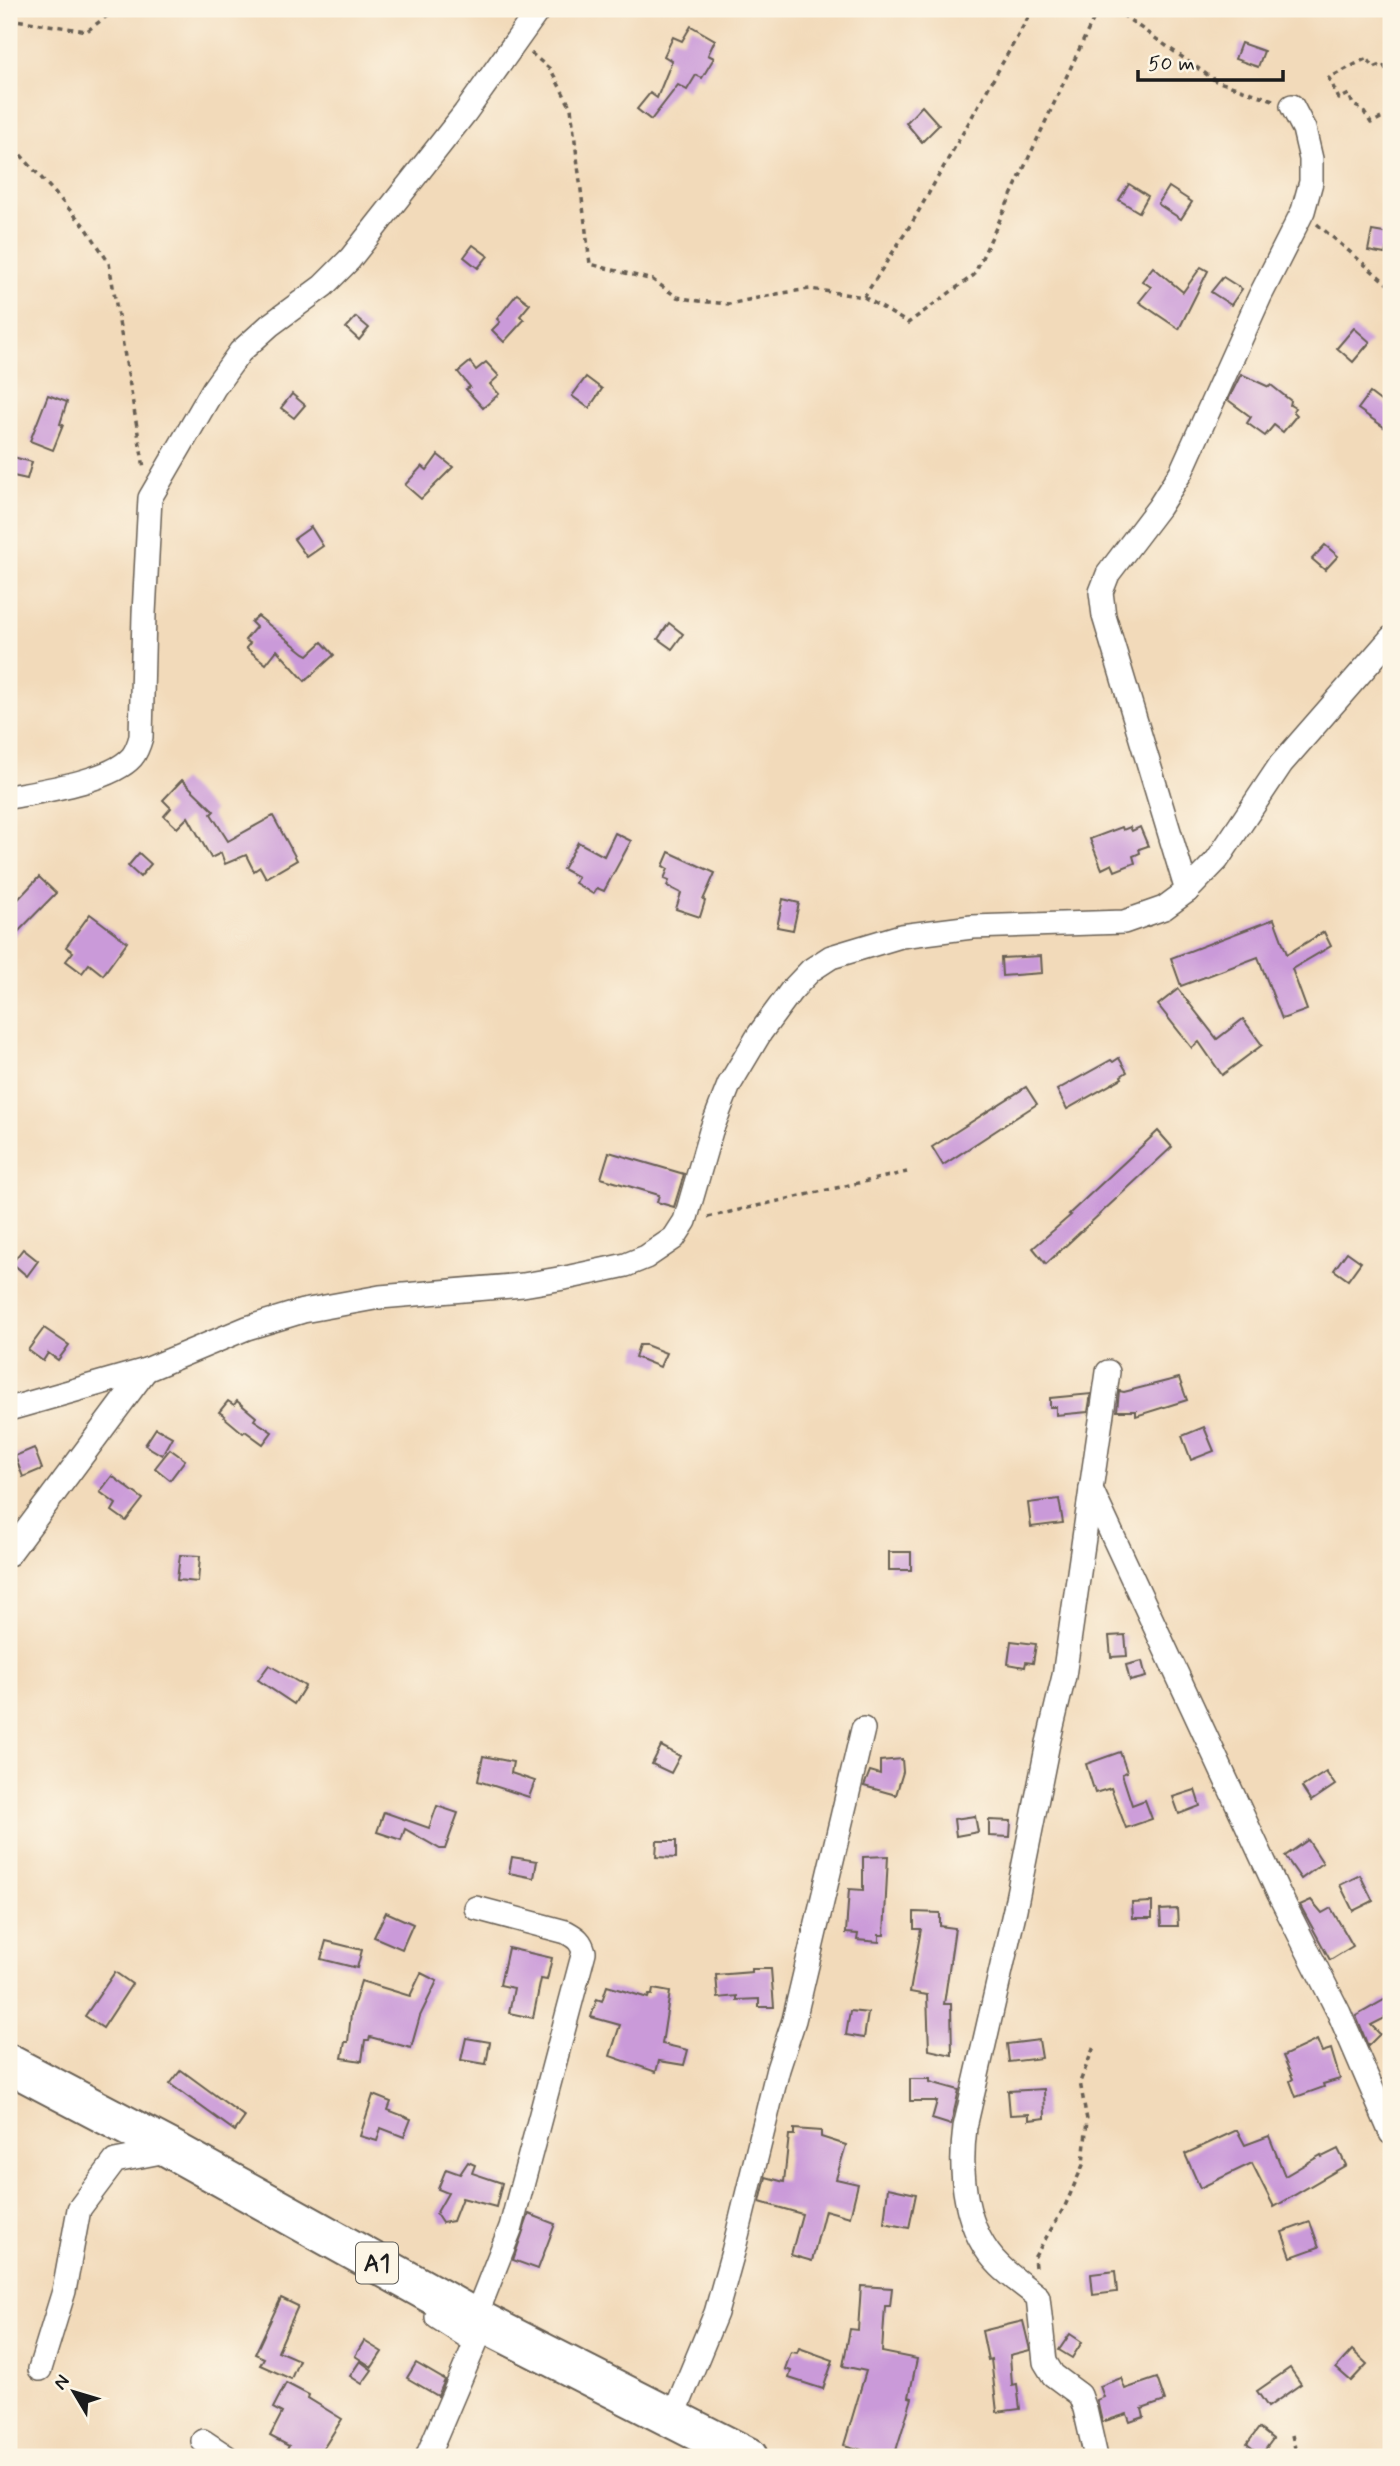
<svg xmlns="http://www.w3.org/2000/svg" width="1400" height="2466" font-family="Mynerve,sans-serif">
  <rect width="100%" height="100%" fill="#fcf5e5"/>
  <filter id="ink" filterUnits="userSpaceOnUse"><feTurbulence type="fractalNoise" baseFrequency=".0143" numOctaves="2"/><feDisplacementMap in="SourceGraphic" scale="14" xChannelSelector="R" yChannelSelector="G"/><feConvolveMatrix kernelMatrix="1 2 1 2 8 2 1 2 1" color-interpolation-filters="sRGB"/></filter>
  <filter id="wash" filterUnits="userSpaceOnUse"><feTurbulence type="fractalNoise" baseFrequency=".00686" numOctaves="4" result="noise"/><feDisplacementMap in="SourceGraphic" scale="28" xChannelSelector="R" yChannelSelector="G"/><feGaussianBlur stdDeviation="1.57" result="paint"/><feColorMatrix in="noise" values="0 0 0 0 0 0 0 0 0 0 0 0 0 0 0 0 0 1.4 0 .05"/><feComposite in="paint" operator="in"/></filter>
  <g filter="url(#wash)">
    <rect width="100%" height="100%" fill="#f2daba"/>
    <g id="blocks">
      <!-- building -->
      <g fill="#ca9ad9">
        <path d="M691,26L715,40L708,55L714,58L702,78L696,75L687,90L678,85L651,120L637,109L650,93L657,98L672,61L664,56L673,37L682,41Z"/>
        <path d="M1241,43L1264,51L1258,67L1235,59Z"/>
        <path d="M922,106L939,125L922,142L906,123Z"/>
        <path d="M1129,184L1148,196L1139,212L1119,200Z"/>
        <path d="M1169,187L1192,202L1181,219L1158,204Z"/>
        <path d="M1372,231L1390,234L1385,254L1368,251Z"/>
        <path d="M473,245L488,256L478,268L464,257Z"/>
        <path d="M1153,267L1183,292L1201,267L1208,271L1179,329L1139,302L1151,287L1142,281Z"/>
        <path d="M1223,277L1242,289L1231,305L1211,292Z"/>
        <path d="M517,294L530,304L520,316L524,320L504,342L492,330L500,322L497,319Z"/>
        <path d="M356,317L369,328L359,340L346,328Z"/>
        <path d="M1354,328L1370,342L1353,362L1337,348Z"/>
        <path d="M470,362L476,370L486,362L499,376L490,384L499,394L483,408L466,389L470,387L458,372Z"/>
        <path d="M1241,374L1269,387L1271,385L1291,401L1290,405L1295,408L1293,411L1297,415L1283,432L1274,425L1265,436L1247,423L1251,417L1228,400Z"/>
        <path d="M586,377L602,389L589,408L572,396Z"/>
        <path d="M1370,393L1391,409V432L1358,409Z"/>
        <path d="M292,394L305,405L294,418L281,408Z"/>
        <path d="M48,395L67,402L60,424L63,425L53,450L30,441Z"/>
        <path d="M438,455L453,467L421,499L405,485L422,466L427,470Z"/>
        <path d="M13,457L32,462L27,479L9,475Z"/>
        <path d="M311,527L323,546L307,557L294,539Z"/>
        <path d="M1325,545L1338,556L1325,570L1312,559Z"/>
        <path d="M258,616L304,653L308,655L322,642L334,655L305,681L277,650L266,664L246,648L250,643L245,640L256,627L251,622Z"/>
        <path d="M669,623L683,634L672,649L658,639Z"/>
        <path d="M182,780L214,811L211,814L228,841L273,816L297,860L266,878L260,867L254,871L246,855L225,864L221,853L211,858L188,817L177,828L164,816L171,808L163,800Z"/>
        <path d="M1122,827L1123,830L1130,827L1132,831L1140,827L1148,846L1139,849L1140,853L1133,856L1135,863L1115,871L1112,864L1102,869L1090,839Z"/>
        <path d="M615,833L631,841L604,891L597,888L593,894L575,883L578,877L563,869L578,842L604,856Z"/>
        <path d="M669,852L715,873L703,900L705,901L700,917L676,909L681,893L667,886L669,881L664,879L668,869L663,866Z"/>
        <path d="M139,853L151,864L140,877L128,866Z"/>
        <path d="M39,877L56,893L9,941V909Z"/>
        <path d="M783,899L799,903L793,930L777,927Z"/>
        <path d="M90,914L127,942L103,975L89,964L82,973L66,961L73,952L66,947Z"/>
        <path d="M1274,919L1287,954L1324,932L1331,946L1292,969L1307,1010L1282,1019L1258,957L1181,986L1171,958Z"/>
        <path d="M1041,956L1042,973L1002,976L1001,958Z"/>
        <path d="M1178,989L1217,1039L1243,1019L1262,1045L1222,1075L1199,1042L1192,1048L1158,1005Z"/>
        <path d="M1119,1058L1127,1072L1121,1076L1122,1078L1067,1109L1057,1090L1111,1060L1113,1062Z"/>
        <path d="M1026,1087L1037,1104L943,1165L932,1147Z"/>
        <path d="M1158,1131L1172,1147L1046,1264L1033,1248L1071,1215L1069,1214Z"/>
        <path d="M609,1152L684,1174L674,1207L657,1202L659,1195L601,1178Z"/>
        <path d="M23,1249L38,1261L27,1276L12,1263Z"/>
        <path d="M1347,1252L1361,1262L1348,1280L1334,1270Z"/>
        <path d="M44,1328L69,1345L58,1360L48,1353L43,1361L28,1350Z"/>
        <path d="M639,1345H646L666,1353L660,1367L635,1357Z"/>
        <path d="M1179,1378L1187,1400L1136,1416V1411H1117L1119,1391L1124,1392Z"/>
        <path d="M1091,1394L1088,1412L1056,1415V1407H1050V1398Z"/>
        <path d="M228,1401L234,1405L237,1401L256,1417L254,1420L272,1432L263,1444L245,1431L243,1433L224,1417L225,1416L219,1412Z"/>
        <path d="M1204,1427L1214,1451L1191,1460L1182,1436Z"/>
        <path d="M156,1428L172,1437L162,1455L145,1445Z"/>
        <path d="M34,1448L42,1469L23,1477L15,1456Z"/>
        <path d="M170,1449L185,1460L170,1480L155,1468Z"/>
        <path d="M112,1476L143,1499L126,1521L112,1511L116,1504L100,1492Z"/>
        <path d="M1059,1499L1063,1523L1031,1527L1028,1503Z"/>
        <rect x="889" y="1552" width="22" height="18"/>
        <path d="M180,1555L200,1556L198,1582L177,1580Z"/>
        <path d="M1125,1635L1127,1656L1111,1657L1109,1636Z"/>
        <path d="M1011,1641L1036,1644L1033,1663L1026,1662L1025,1667L1008,1664Z"/>
        <path d="M1142,1661L1146,1677L1130,1681L1126,1665Z"/>
        <path d="M269,1665L305,1686L294,1704L258,1680Z"/>
        <path d="M661,1746L680,1756L671,1773L652,1764Z"/>
        <path d="M1120,1752L1127,1772L1122,1774L1132,1805L1145,1800L1152,1819L1126,1828L1111,1788L1095,1793L1086,1764Z"/>
        <path d="M483,1756L513,1762L511,1773L535,1781L529,1797L478,1781Z"/>
        <path d="M902,1759L903,1772L896,1795L864,1786L870,1771L880,1774V1761Z"/>
        <path d="M1326,1772L1335,1785L1311,1801L1302,1787Z"/>
        <path d="M1195,1790L1200,1806L1179,1814L1173,1797Z"/>
        <path d="M437,1806L458,1813L445,1849H440L405,1829L401,1840L377,1832L384,1812L429,1828Z"/>
        <path d="M975,1816L978,1832L956,1836L954,1819Z"/>
        <path d="M989,1820L1011,1821L1010,1837L989,1836Z"/>
        <path d="M1308,1840L1323,1863L1301,1879L1285,1856Z"/>
        <path d="M657,1841H676V1858L656,1857Z"/>
        <path d="M888,1856L884,1935H879V1942L857,1940L858,1934L846,1933L849,1889L863,1890V1857Z"/>
        <path d="M512,1857L537,1861L534,1878L509,1873Z"/>
        <path d="M1360,1875L1373,1901L1353,1911L1340,1885Z"/>
        <path d="M1311,1900L1322,1913L1331,1908L1353,1946L1330,1960L1300,1905Z"/>
        <path d="M1152,1902V1918H1133L1132,1903Z"/>
        <path d="M1177,1909L1178,1926H1161L1160,1910Z"/>
        <path d="M386,1912L413,1924L402,1949L374,1937Z"/>
        <path d="M914,1912L940,1913V1926L955,1928L944,2004H951L952,2055L929,2050L927,1995L910,1992L921,1929H914Z"/>
        <path d="M326,1941L362,1950L357,1968L321,1959Z"/>
        <path d="M508,1948L552,1958L547,1980L541,1979L533,2018L509,2013L514,1988L500,1985Z"/>
        <path d="M752,1969H771L774,2007H759V1999L737,2000V1996L718,1998L716,1975L752,1972Z"/>
        <path d="M115,1972L132,1984L103,2028L85,2016Z"/>
        <path d="M421,1973L437,1981L420,2016L411,2048L370,2037L369,2040H365L362,2061L342,2058L345,2042H348L351,2014L361,1981L410,1996Z"/>
        <path d="M607,1986L648,1998L649,1995H652L653,1989L670,1992L662,2044L688,2050L684,2065L659,2061L656,2072L610,2056L620,2025L591,2017L597,1999L602,2001Z"/>
        <path d="M1391,1996V2015L1371,2025L1380,2034L1368,2046L1356,2016Z"/>
        <path d="M850,2011L868,2013L864,2038L846,2035Z"/>
        <path d="M466,2038L490,2042L486,2064L461,2060Z"/>
        <path d="M1039,2040L1042,2058L1009,2062L1007,2044Z"/>
        <path d="M1317,2040L1322,2052L1331,2049L1340,2079L1323,2084L1324,2087L1296,2097L1290,2081L1293,2079L1283,2056Z"/>
        <path d="M181,2070L245,2117L235,2131L170,2084Z"/>
        <path d="M910,2079H930V2082L959,2090L951,2125L932,2119L937,2101H910Z"/>
        <path d="M1044,2089L1045,2118L1029,2120V2114L1010,2115L1008,2091Z"/>
        <path d="M373,2095L391,2102L388,2110L411,2119L404,2137L381,2128L377,2141L360,2136Z"/>
        <path d="M794,2129L821,2131V2137L846,2145L836,2179L858,2184L850,2217L825,2210L812,2261L791,2255L802,2214L760,2202L766,2177L784,2182L789,2135H794Z"/>
        <path d="M1237,2130L1245,2145L1269,2136L1285,2176L1321,2155L1322,2157L1338,2149L1346,2165L1274,2207L1252,2163L1200,2188L1185,2154Z"/>
        <path d="M468,2162L475,2165L472,2173L502,2183L496,2207L462,2198L453,2221L442,2223L436,2214L448,2193L438,2189L446,2169L460,2174Z"/>
        <path d="M888,2188L916,2194L909,2228L884,2223Z"/>
        <path d="M529,2214L555,2224L538,2269L513,2260Z"/>
        <path d="M1310,2222L1319,2247L1291,2257L1282,2232Z"/>
        <path d="M1115,2271L1117,2292L1093,2295L1091,2274Z"/>
        <path d="M861,2286L892,2288L890,2306H885L882,2352L917,2359L909,2397L912,2398L894,2457H886L844,2445L866,2371L843,2366L850,2329L858,2330Z"/>
        <path d="M281,2298L298,2306L278,2351L299,2360L291,2379L260,2365L264,2358L255,2354Z"/>
        <path d="M1023,2321L1030,2350L1010,2355L1012,2385L1017,2384L1020,2409L997,2412L991,2359L988,2360L982,2331Z"/>
        <path d="M1070,2334L1082,2342L1072,2358L1059,2350Z"/>
        <path d="M364,2341L382,2352L372,2367L355,2356Z"/>
        <path d="M799,2348L833,2360L823,2389L789,2378L791,2371L785,2369L791,2352L797,2353Z"/>
        <path d="M1352,2350L1367,2364L1351,2381L1336,2368Z"/>
        <path d="M360,2361L372,2370L362,2384L350,2376Z"/>
        <path d="M416,2363L445,2380L438,2396L407,2378Z"/>
        <path d="M1290,2368L1301,2384L1268,2407L1257,2391Z"/>
        <path d="M1121,2378L1125,2389L1157,2378L1165,2401L1142,2409L1144,2417L1130,2422L1127,2414L1102,2422L1097,2400L1104,2397L1100,2386Z"/>
        <path d="M286,2383L309,2395L308,2398L342,2419L318,2457H283L289,2446L270,2436L282,2413L273,2408Z"/>
        <path d="M1259,2428L1273,2439L1261,2455L1247,2444Z"/>
      </g>
    </g>
  </g>
  <g filter="url(#ink)">
    <use href="#blocks" fill-opacity="0" stroke="#675e53" stroke-width="2"/>
    <g fill="none" stroke-linecap="round" stroke-linejoin="round">
      <!-- street casing -->
      <g stroke="#675e53" stroke-width="26">
        <g id="street">
          <path d="M9,797C41,791 111,781 132,757C137,751 139,744 141,737L144,614L150,498L214,388L240,352L270,325L323,286L350,259L465,113L539,9"/>
          <path d="M1187,891L1104,616L1101,592L1108,574L1159,507L1181,472L1260,296L1303,211L1311,182V159L1304,129L1292,106"/>
          <path d="M9,1409L146,1370L247,1328L303,1311L380,1297L523,1285L570,1277L626,1265L646,1257L674,1238L685,1221L711,1131L729,1085L760,1033L791,991L811,970L831,957L901,936L972,927L1124,922L1164,908L1187,891L1217,860L1281,764L1391,638"/>
          <path d="M1091,1489L1279,1894L1339,2013L1391,2133"/>
          <path d="M9,1554L146,1370"/>
          <path d="M475,2318L511,2227L584,1952C581,1941 577,1938 566,1932L476,1908"/>
          <path d="M40,2369L64,2291L79,2209L115,2161L171,2150"/>
          <path d="M673,2417L716,2313L733,2252L778,2069L794,2020L863,1729"/>
          <path d="M203,2441L227,2457"/>
          <path d="M427,2457L476,2342L437,2317"/>
          <path d="M1096,2457L1085,2409L1080,2395L1053,2375L1045,2362L1038,2297C1026,2287 1011,2277 1000,2266C964,2231 959,2174 965,2127L1015,1909L1048,1743L1064,1676L1108,1372"/>
        </g>
      </g>
      <!-- highway casing -->
      <g stroke="#675e53" stroke-width="42">
        <path id="highway" d="M9,2064L169,2148L475,2318L748,2457"/>
      </g>
      <!-- path -->
      <g stroke="#675e53" stroke-width="3.5" stroke-dasharray="5 5" stroke-linecap="butt">
        <path d="M1114,9L1216,81L1273,100"/>
        <path d="M9,19L87,31L116,9"/>
        <path d="M531,53L551,70L571,108L590,264L653,280L677,297L699,301L729,304L777,294L810,289L864,297L908,323L974,275L1098,9"/>
        <path d="M1391,78L1383,64L1374,68L1367,58L1329,78L1339,99L1349,94L1353,105L1362,109L1371,123L1391,113"/>
        <path d="M1391,95L1387,98L1391,111"/>
        <path d="M9,139L11,144L87,229L109,263L144,468"/>
        <path d="M1317,224L1391,287"/>
        <path d="M864,297L913,221L1033,9"/>
        <path d="M708,1217L907,1172"/>
        <path d="M1035,2267L1034,2258L1065,2206L1083,2165L1087,2120L1080,2082L1095,2044"/>
        <path d="M1292,2435L1297,2457"/>
      </g>
      <!-- street -->
      <use href="#street" stroke="#fff" stroke-width="23"/>
      <!-- highway -->
      <use href="#highway" stroke="#fff" stroke-width="38"/>
    </g>
  </g>
  <g text-anchor="middle" stroke-width="6" stroke-linejoin="round" paint-order="stroke">
    <!-- shield labels -->
    <rect fill="#fcf5e5" stroke="#5f5d58" stroke-width="2" x="356" y="2242.5" width="42" height="41" rx="5"/>
    <g font-size="24" font-weight="bold" fill="#1c1c1c">
      <text x="377" y="2271">A1</text>
    </g>
  </g>
  <!-- margin -->
  <rect width="1400" height="2466" fill="none" stroke="#fcf5e5" stroke-width="35"/>
  <!-- north arrow -->
  <g transform="translate(74 2392) rotate(308)" stroke="#fcf5e5" stroke-width="5" paint-order="stroke">
  <path d="M0-5L12 26L0 18L-12 26Z" fill="#1c1c1c"/>
  <text y="-10" font-size="19" font-weight="bold" text-anchor="middle" fill="#1c1c1c">N</text>
  </g>
  <!-- scale -->
  <path d="M1138 70v10h145v-10" fill="none" stroke="#1c1c1c" stroke-width="3.5"/>
  <text x="1148" y="70" font-size="21" fill="#1c1c1c" stroke="#fcf5e5" stroke-width="5" paint-order="stroke">50 m</text>
</svg>
